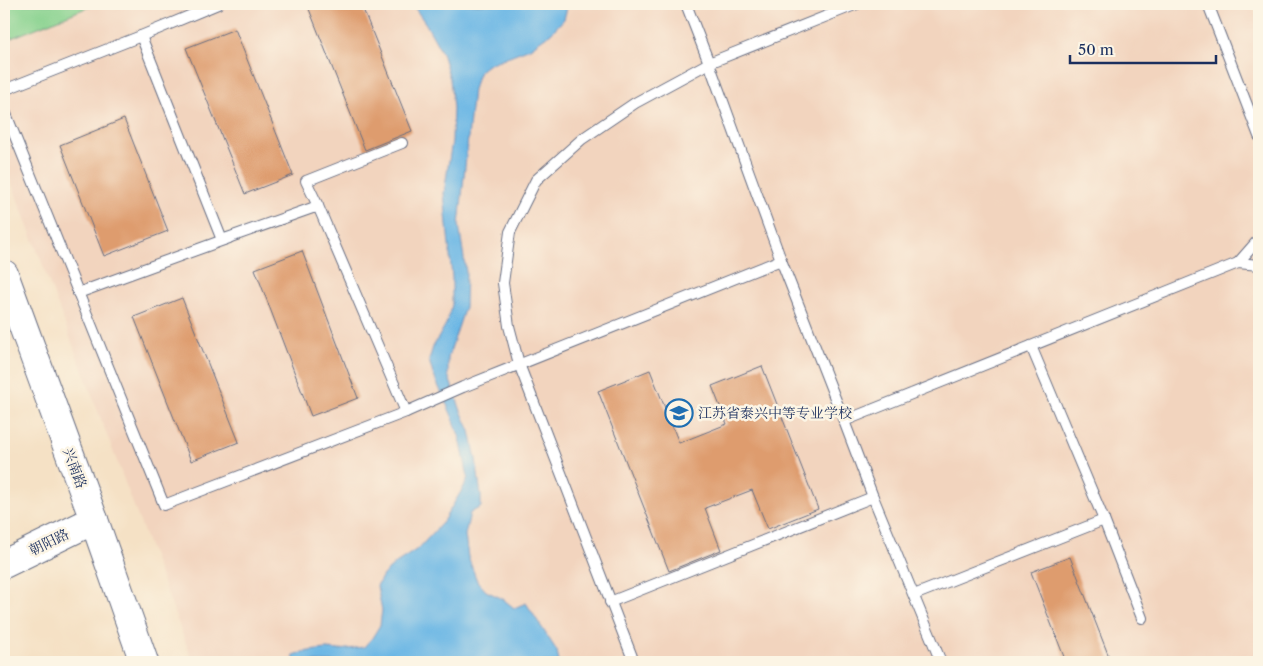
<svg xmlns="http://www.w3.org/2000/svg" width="1263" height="666" font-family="'Libre Caslon Text','Noto Serif SC',serif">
  <rect width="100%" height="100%" fill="#fcf5e5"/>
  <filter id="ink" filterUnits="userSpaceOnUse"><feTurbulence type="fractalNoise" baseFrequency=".02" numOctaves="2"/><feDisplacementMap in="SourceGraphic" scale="10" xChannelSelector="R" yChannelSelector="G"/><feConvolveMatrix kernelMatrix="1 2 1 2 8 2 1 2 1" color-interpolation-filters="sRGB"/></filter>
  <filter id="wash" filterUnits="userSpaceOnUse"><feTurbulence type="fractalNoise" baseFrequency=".0096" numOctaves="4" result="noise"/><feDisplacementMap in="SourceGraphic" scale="20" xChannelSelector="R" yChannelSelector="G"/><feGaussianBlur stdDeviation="1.12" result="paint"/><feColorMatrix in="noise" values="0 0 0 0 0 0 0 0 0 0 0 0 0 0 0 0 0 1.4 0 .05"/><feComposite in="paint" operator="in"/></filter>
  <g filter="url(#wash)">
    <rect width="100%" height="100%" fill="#f5e1c5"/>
    <!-- built -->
    <path fill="#f2d4be" d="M96,4H1252L1259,22V662H193L4,163V41Z"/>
    <!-- green -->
    <path fill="#87d28e" stroke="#518076" d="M4,4H96L4,41Z"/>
    <!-- water -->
    <path fill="#6cb7e5" stroke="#4473a2" d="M412,4H568L564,19L551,33L530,48L489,64L480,71L473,89L459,225L466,272L465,307L448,358V375L461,411L470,431L476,459L481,496V507L470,513L465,535L468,557L477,581L486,591L503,599L514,608L526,603L557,651L559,662H295L293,655L309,651L326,649L339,650L364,647L372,638L380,625L382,610L377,586L383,575L396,563L419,548L442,523L465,485L468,477L460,438L452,416L433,374L429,360L433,347L446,324L452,305V277L444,193L452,141L453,108L450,79L442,53L426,24Z"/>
    <g id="blocks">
      <!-- building -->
      <g fill="#de9c6e">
        <path d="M307,4H361L412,131L365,150Z"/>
        <path d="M235,29L293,175L245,194L186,48Z"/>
        <path d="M124,119L168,231L104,256L60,145Z"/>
        <path d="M302,251L358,398L311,416L255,269Z"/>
        <path d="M182,298L239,442L191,461L134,317Z"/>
        <path d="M762,366L818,509L768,529L752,490L705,508L721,550L669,571L598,391L650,370L679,443L727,424L712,386Z"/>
        <path d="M1070,557L1111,662H1066L1031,572Z"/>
      </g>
    </g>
  </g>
  <g filter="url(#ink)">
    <use href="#blocks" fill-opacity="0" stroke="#676d82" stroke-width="1"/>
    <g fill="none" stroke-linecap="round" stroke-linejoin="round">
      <!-- lane casing -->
      <g stroke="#676d82" stroke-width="12">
        <g id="lane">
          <path d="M686,4L709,63L781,260L844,421L873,497L941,662"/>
          <path d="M1208,4L1259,136"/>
          <path d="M141,36L222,240L318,206L406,412"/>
          <path d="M4,90L141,36L218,4"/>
          <path d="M4,109L164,505L406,412L463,387L781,260"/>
          <path d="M313,208L318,206L306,181L402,143"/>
          <path d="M1259,239L1238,263L1259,265"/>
          <path d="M78,293L229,238"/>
          <path d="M1031,346L1104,520L1142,618"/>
          <path d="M844,421L1238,263"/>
          <path d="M914,595L1104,520"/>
          <path d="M610,602L873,497"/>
          <path d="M634,662L519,364L509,326L503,283L510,232L536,180L582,139L635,103L709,63L857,4"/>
        </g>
      </g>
      <!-- secondary casing -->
      <g stroke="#676d82" stroke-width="30">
        <g id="secondary">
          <path d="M4,274L94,520L144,662"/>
          <path d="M4,564L94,520"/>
        </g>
      </g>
      <!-- lane -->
      <use href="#lane" stroke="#fff" stroke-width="10"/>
      <!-- secondary -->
      <use href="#secondary" stroke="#fff" stroke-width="28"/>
    </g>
  </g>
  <!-- icons -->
  <defs>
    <g id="school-ring" transform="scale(1.4375)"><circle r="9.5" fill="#fcf5e5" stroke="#1f6fb2" stroke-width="1.5"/><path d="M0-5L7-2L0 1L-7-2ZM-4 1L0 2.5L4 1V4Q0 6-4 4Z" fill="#1f6fb2"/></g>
  </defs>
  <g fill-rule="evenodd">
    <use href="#school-ring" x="679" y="413"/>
  </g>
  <g text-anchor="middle" stroke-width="5" stroke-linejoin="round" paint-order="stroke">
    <!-- poi labels -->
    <g font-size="14" fill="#1b2f5e" stroke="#fcf5e5" text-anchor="start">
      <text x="698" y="418">江苏省泰兴中等专业学校</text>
    </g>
    <!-- street labels -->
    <g font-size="14" fill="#1b2f5e" stroke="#fcf5e5">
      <text transform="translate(75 468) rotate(70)" y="5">兴南路</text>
      <text transform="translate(49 542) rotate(-26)" y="5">朝阳路</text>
    </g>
  </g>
  <!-- margin -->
  <rect width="1263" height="666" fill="none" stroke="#fcf5e5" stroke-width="20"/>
  <!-- scale -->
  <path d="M1070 55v8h146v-8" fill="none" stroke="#1b2f5e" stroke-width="2.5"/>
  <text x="1078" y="55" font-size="15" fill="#1b2f5e" stroke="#fcf5e5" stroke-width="4" paint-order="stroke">50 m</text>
</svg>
